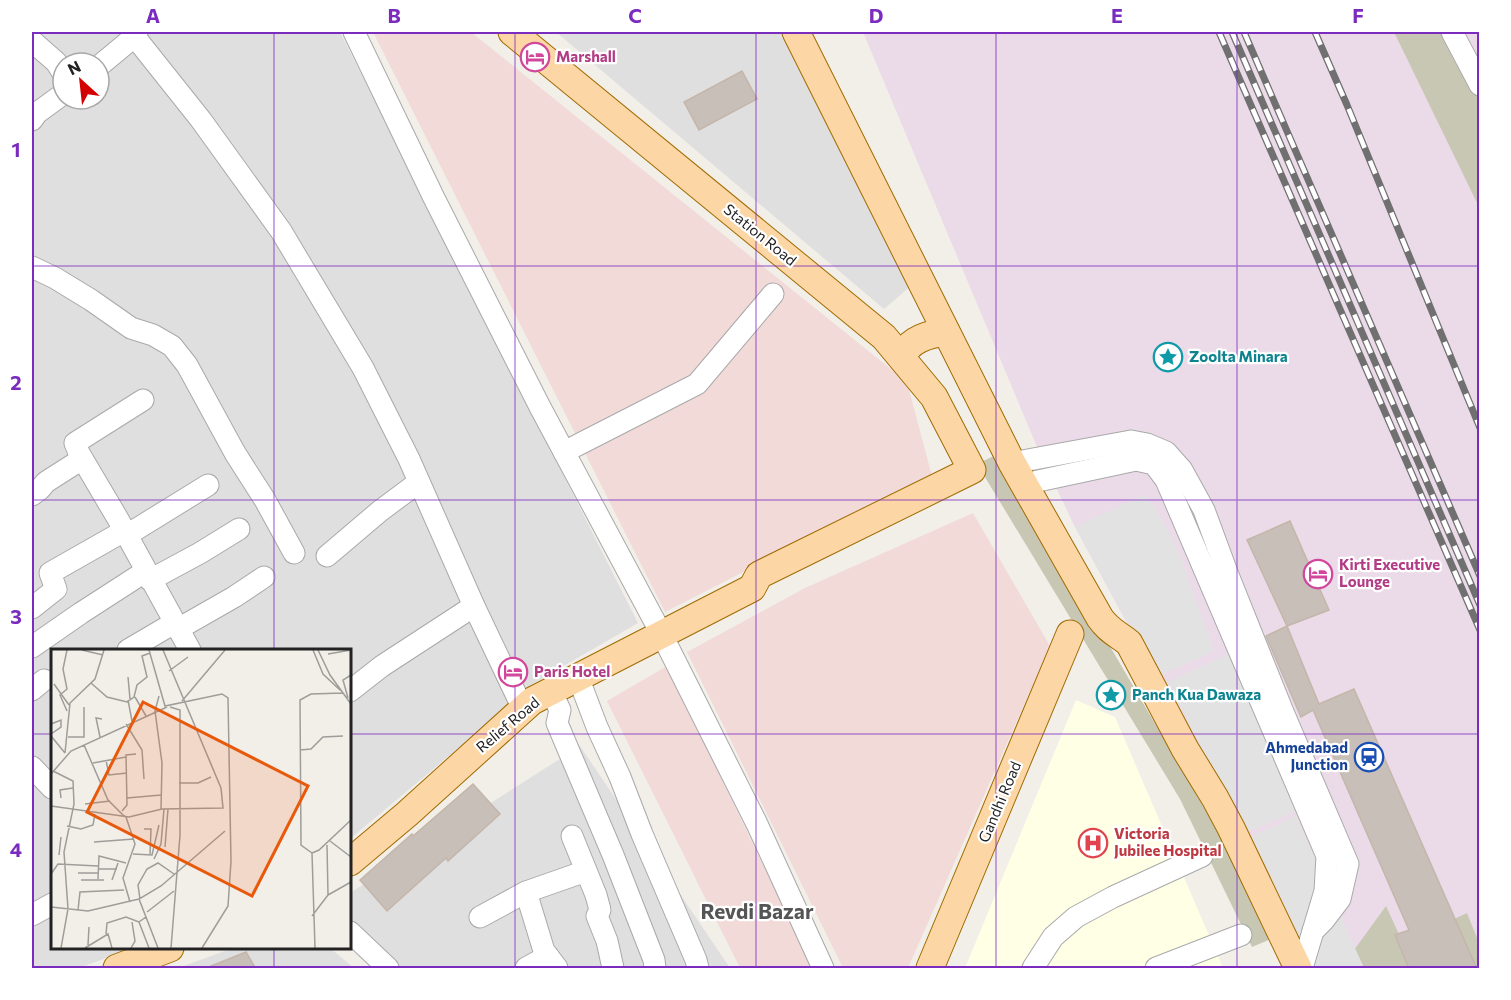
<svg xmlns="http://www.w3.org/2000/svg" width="1511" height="1000" font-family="Commissioner,sans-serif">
  <rect width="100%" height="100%" fill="#f2efe9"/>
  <!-- residential -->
  <g fill="#e0dfdf" fill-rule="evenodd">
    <path d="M32,32H340L638,623L529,686L488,723L350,839V650H52V948H133L79,968H32ZM63,63H99V99H63Z"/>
    <path d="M556,32H781L912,285L884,309Z"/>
    <path d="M580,746L730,968H399L350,918V893Z"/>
    <path d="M233,948H330L354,968H178Z"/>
  </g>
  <!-- commercial -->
  <g fill="#f2dad9">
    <path d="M373,32H471L907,382L932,476L665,612Z"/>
    <path d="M973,513L1050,646L908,968H843L687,652L805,588Z"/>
    <path d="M667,666L813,968H740L607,701Z"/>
  </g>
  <!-- industrial -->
  <path fill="#ebdbe8" d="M863,32H1479V968H1307L1244,840L1075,527L1040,454Z"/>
  <!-- education -->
  <path fill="#ffffe5" d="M1076,700L1115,717L1223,968H965Z"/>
  <!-- construction -->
  <g fill="#c7c7b4">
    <path d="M1394,32H1463L1479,63V207Z"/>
    <path d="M998,454L1235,861L1271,939L1252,947L1180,799L977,464Z"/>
    <path d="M1386,906L1403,943L1467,913L1479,943V968H1341Z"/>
  </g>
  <!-- parking -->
  <g fill="#e2e2e2">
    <path d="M1143,495L1155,507L1179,553L1214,651L1157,677L1075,527Z"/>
    <path d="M1231,653L1301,809L1245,833L1168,682Z"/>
    <path d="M1296,816L1364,968H1307L1244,840Z"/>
  </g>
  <!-- building -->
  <g fill="#c7bfb8" stroke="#c4b6ab" stroke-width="1.5">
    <path d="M742,71L757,99L699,130L684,102Z"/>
    <path d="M1290,521L1329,610L1287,626L1247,540Z"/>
    <path d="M1287,626L1319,704L1354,689L1477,969H1409L1395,935L1409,930L1313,710L1301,717L1266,636Z"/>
    <path d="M473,784L500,814L448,861L446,858L387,911L360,880L412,834L413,836Z"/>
    <path d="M246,952L256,969H206V968Z"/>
  </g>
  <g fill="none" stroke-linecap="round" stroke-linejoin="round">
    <!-- minor casing -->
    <g stroke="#a9a9a9" stroke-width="23">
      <g id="minor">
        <path d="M131,32L201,120L281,231L363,368L409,459L474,606L523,709"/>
        <path d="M354,32L434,198L540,407L662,635L757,824L823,968"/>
        <path d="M1452,32L1480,85"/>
        <path d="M32,41L56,62L63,73"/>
        <path d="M99,66L134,37L137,32"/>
        <path d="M32,120L37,113L63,94"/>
        <path d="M32,267L55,278L91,300L131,328L153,335L172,346L187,365L235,453L265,500L294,553"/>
        <path d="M143,400L75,443L79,453L118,519L190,650"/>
        <path d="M564,452L697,384L773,294"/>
        <path d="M1012,463L1131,441L1147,444L1166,452L1182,470L1204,510L1228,575L1283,712L1348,864L1340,899L1324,920L1313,931"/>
        <path d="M1024,484L1136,460L1154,464L1166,480L1327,856L1325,891L1302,968"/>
        <path d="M32,495L40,489L46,482L82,459"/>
        <path d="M127,535L208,485"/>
        <path d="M327,556L380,511L419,482"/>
        <path d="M150,580L200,553L239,529"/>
        <path d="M32,608L56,589L50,573L124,531"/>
        <path d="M178,629L234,597L264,577"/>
        <path d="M32,647L81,613L146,571"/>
        <path d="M128,650L174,623"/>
        <path d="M578,677L597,727L620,777L642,834L696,960L698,968"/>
        <path d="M32,690L44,680"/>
        <path d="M350,691L382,666L474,606"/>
        <path d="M551,691L560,710L557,723L613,855L654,960L655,968"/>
        <path d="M32,767L52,788"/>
        <path d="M572,836L596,895L600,910L597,916L607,941L613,968"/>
        <path d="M526,892L586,871"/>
        <path d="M32,915L52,904"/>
        <path d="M480,917L526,892L544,951L557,968"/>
        <path d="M350,932L388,968"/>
        <path d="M526,968L548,956"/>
        <path d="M1033,968L1053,937L1076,917L1113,897L1202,856"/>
        <path d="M1156,968L1241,935"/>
      </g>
    </g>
    <!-- major casing -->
    <g stroke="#a06b00" stroke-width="29">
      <g id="major">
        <path d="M796,32L1012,463L1100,618C1109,631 1118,634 1129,643L1185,749L1215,798L1231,828L1298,968"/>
        <path d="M902,358C908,339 929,334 946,332"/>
        <path d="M350,862L407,814L532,701L752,588L759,575L972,470L934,397L884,337L512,32"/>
        <path d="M117,968L170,948"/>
        <path d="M930,968L1070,634"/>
      </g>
    </g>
    <!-- minor -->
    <use href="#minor" stroke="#fff" stroke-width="21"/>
    <!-- major -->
    <use href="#major" stroke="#fcd6a4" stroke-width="27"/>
    <!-- rail casing -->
    <g stroke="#707070" stroke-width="7">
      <g id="rail">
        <path d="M1219,32L1480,630"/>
        <path d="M1232,32L1480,605"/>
        <path d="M1244,32L1480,576"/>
        <path d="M1315,32L1347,105L1480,428"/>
      </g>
    </g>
    <!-- rail -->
    <use href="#rail" stroke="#fff" stroke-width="4.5" stroke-dasharray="14" stroke-linecap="butt"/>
  </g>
  <!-- grid -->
  <path fill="none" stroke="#7b2cbf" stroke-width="1.5" stroke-opacity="0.55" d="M274,32V650M515,32V968M756,32V968M996,32V968M1237,32V968M32,266H1480M32,500H1480M32,734H52M350,734H1480M274,948V968"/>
  <!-- icons -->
  <defs>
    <g id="hotel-ring" transform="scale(1.5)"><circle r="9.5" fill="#fff" stroke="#d1479c" stroke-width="1.5"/><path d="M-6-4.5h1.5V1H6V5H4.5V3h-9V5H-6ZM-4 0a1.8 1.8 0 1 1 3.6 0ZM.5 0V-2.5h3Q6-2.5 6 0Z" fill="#d1479c"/></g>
    <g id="sight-ring" transform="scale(1.5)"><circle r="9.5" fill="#fff" stroke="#0f9aa8" stroke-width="1.5"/><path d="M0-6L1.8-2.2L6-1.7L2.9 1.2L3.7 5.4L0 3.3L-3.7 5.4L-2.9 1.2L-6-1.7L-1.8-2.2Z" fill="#0f9aa8"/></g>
    <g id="station-ring" transform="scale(1.5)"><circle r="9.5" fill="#fff" stroke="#1a4fb4" stroke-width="1.5"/><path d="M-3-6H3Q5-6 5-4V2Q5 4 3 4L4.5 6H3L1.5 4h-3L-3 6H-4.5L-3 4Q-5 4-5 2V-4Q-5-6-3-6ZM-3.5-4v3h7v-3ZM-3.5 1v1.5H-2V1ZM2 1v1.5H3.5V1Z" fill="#1a4fb4"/></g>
    <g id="hospital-ring" transform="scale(1.5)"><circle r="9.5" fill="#fff" stroke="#e0444e" stroke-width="1.5"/><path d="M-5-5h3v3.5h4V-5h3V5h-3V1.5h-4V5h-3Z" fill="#e0444e"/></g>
  </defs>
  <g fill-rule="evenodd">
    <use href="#hotel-ring" x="535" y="57"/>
    <use href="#sight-ring" x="1168" y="357"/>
    <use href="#hotel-ring" x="1318" y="574"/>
    <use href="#hotel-ring" x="513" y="672"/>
    <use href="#sight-ring" x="1111" y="695"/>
    <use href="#station-ring" x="1369" y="757"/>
    <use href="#hospital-ring" x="1093" y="843"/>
  </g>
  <g text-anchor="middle" stroke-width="4.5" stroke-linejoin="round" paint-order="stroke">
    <!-- hotel labels -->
    <g font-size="15" font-weight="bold" fill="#b23c85" stroke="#fff" text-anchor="start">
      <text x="556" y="62">Marshall</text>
      <text x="1339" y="570">Kirti Executive<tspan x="1339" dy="17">Lounge</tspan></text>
      <text x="534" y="677">Paris Hotel</text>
    </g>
    <!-- street labels -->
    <g font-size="15" fill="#222" stroke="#fff">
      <text transform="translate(760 235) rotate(39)" y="5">Station Road</text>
      <text transform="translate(508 725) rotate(-40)" y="5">Relief Road</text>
      <text transform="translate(1000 802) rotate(-67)" y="5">Gandhi Road</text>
    </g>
    <!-- culture labels -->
    <g font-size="15" font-weight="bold" fill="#0d838f" stroke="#fff" text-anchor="start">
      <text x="1189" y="362">Zoolta Minara</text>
      <text x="1132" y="700">Panch Kua Dawaza</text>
    </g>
    <!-- transit labels -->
    <g font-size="15" font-weight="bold" fill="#164399" stroke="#fff" text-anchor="end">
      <text x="1348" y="753">Ahmedabad<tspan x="1348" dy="17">Junction</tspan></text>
    </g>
    <!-- health labels -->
    <g font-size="15" font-weight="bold" fill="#be3a42" stroke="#fff" text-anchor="start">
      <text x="1114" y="839">Victoria<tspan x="1114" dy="17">Jubilee Hospital</tspan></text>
    </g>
    <!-- district labels -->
    <g font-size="21" font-weight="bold" fill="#555" stroke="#fff">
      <text x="757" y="919">Revdi Bazar</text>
    </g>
  </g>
  <!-- overview -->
  <g transform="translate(51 649)">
    <rect width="300" height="300" fill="#f2efe9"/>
    <path fill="none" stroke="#9f9d99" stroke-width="1.5" d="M16,1L12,20L16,40L9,46L16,62M31,1L52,6M98,1L114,57L171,45L177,49L180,212L177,257L151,299M262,1L272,25L289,41M267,1L279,26L300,55M277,5L300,1M118,22L137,8M77,28L79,50M40,34L56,48L76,53L83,48L86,36L96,28L91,7L99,4M3,35L18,56M108,47L104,62L111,114L110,160M84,48L95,67M297,49L292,31L300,26M77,51L81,72M131,52L174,1M119,58L129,61V186L120,299M0,75L10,71V78L0,85M75,75L91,101L93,130M0,87L14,104M17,88H33V58M49,88L45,69L51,70M33,96L57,151L74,168M249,101L260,100L272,88L292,87M14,104L19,54L44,30L53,1M55,111L58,126L76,124M42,114L75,108M2,122L22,132L23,155L13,203L17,260L10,299M0,125L20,102L116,58M128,134H147L160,128M10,149L9,141L22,139M76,149L110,146M34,155L59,152M0,157L78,168L111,160L172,159L170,139L112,1M71,162L76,156L75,106L85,105M75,168L84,195L72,229L79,253M16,177L30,180L42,176L44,165M93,180H100L99,205M279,192L300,208M43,193L83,190M114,198L117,160M261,204L250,196L249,51L260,45L292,44M82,205L101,206L108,176M8,206L10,188M103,210L110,195L113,160M47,220H66M27,224H47M0,225L7,215L47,217M47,230L48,207L75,214M30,231H53M61,231L67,214M0,232V252M277,246L300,233M89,250L87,236L96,220L107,214L123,225M0,258L37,262L88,250M27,261L29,243L73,241M96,263L123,242M261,267L277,246L276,196M95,268L88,273L98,299M55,285L56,274L75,268L88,273M37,296L38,278M34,299L57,285L61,299M80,299L84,292L81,273M107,299L88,250L110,237L174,182M264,299L261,204L268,201L300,171"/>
    <path fill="#e8590c" fill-opacity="0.15" stroke="#e8590c" stroke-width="3" d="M92,53L257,137L201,247L36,163Z"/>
    <rect width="300" height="300" fill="none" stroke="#222" stroke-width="3"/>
  </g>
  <!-- border -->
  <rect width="1511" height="1000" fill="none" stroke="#ffffff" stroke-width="66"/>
  <!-- north arrow -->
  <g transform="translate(81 81) rotate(333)"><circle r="28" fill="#ffffff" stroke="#a7a7a7" stroke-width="1.5"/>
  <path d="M0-4.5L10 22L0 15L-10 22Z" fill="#d40000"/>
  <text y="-9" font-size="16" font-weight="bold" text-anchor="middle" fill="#222222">N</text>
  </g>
  <rect x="33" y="33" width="1445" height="934" fill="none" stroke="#7b2cbf" stroke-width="2"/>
  <g font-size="20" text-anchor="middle" font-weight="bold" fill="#7b2cbf">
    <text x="153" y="23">A</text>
    <text x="394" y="23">B</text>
    <text x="635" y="23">C</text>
    <text x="876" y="23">D</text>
    <text x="1117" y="23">E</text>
    <text x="1358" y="23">F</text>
    <text x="16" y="157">1</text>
    <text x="16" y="390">2</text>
    <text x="16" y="624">3</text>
    <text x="16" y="857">4</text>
  </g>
</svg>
